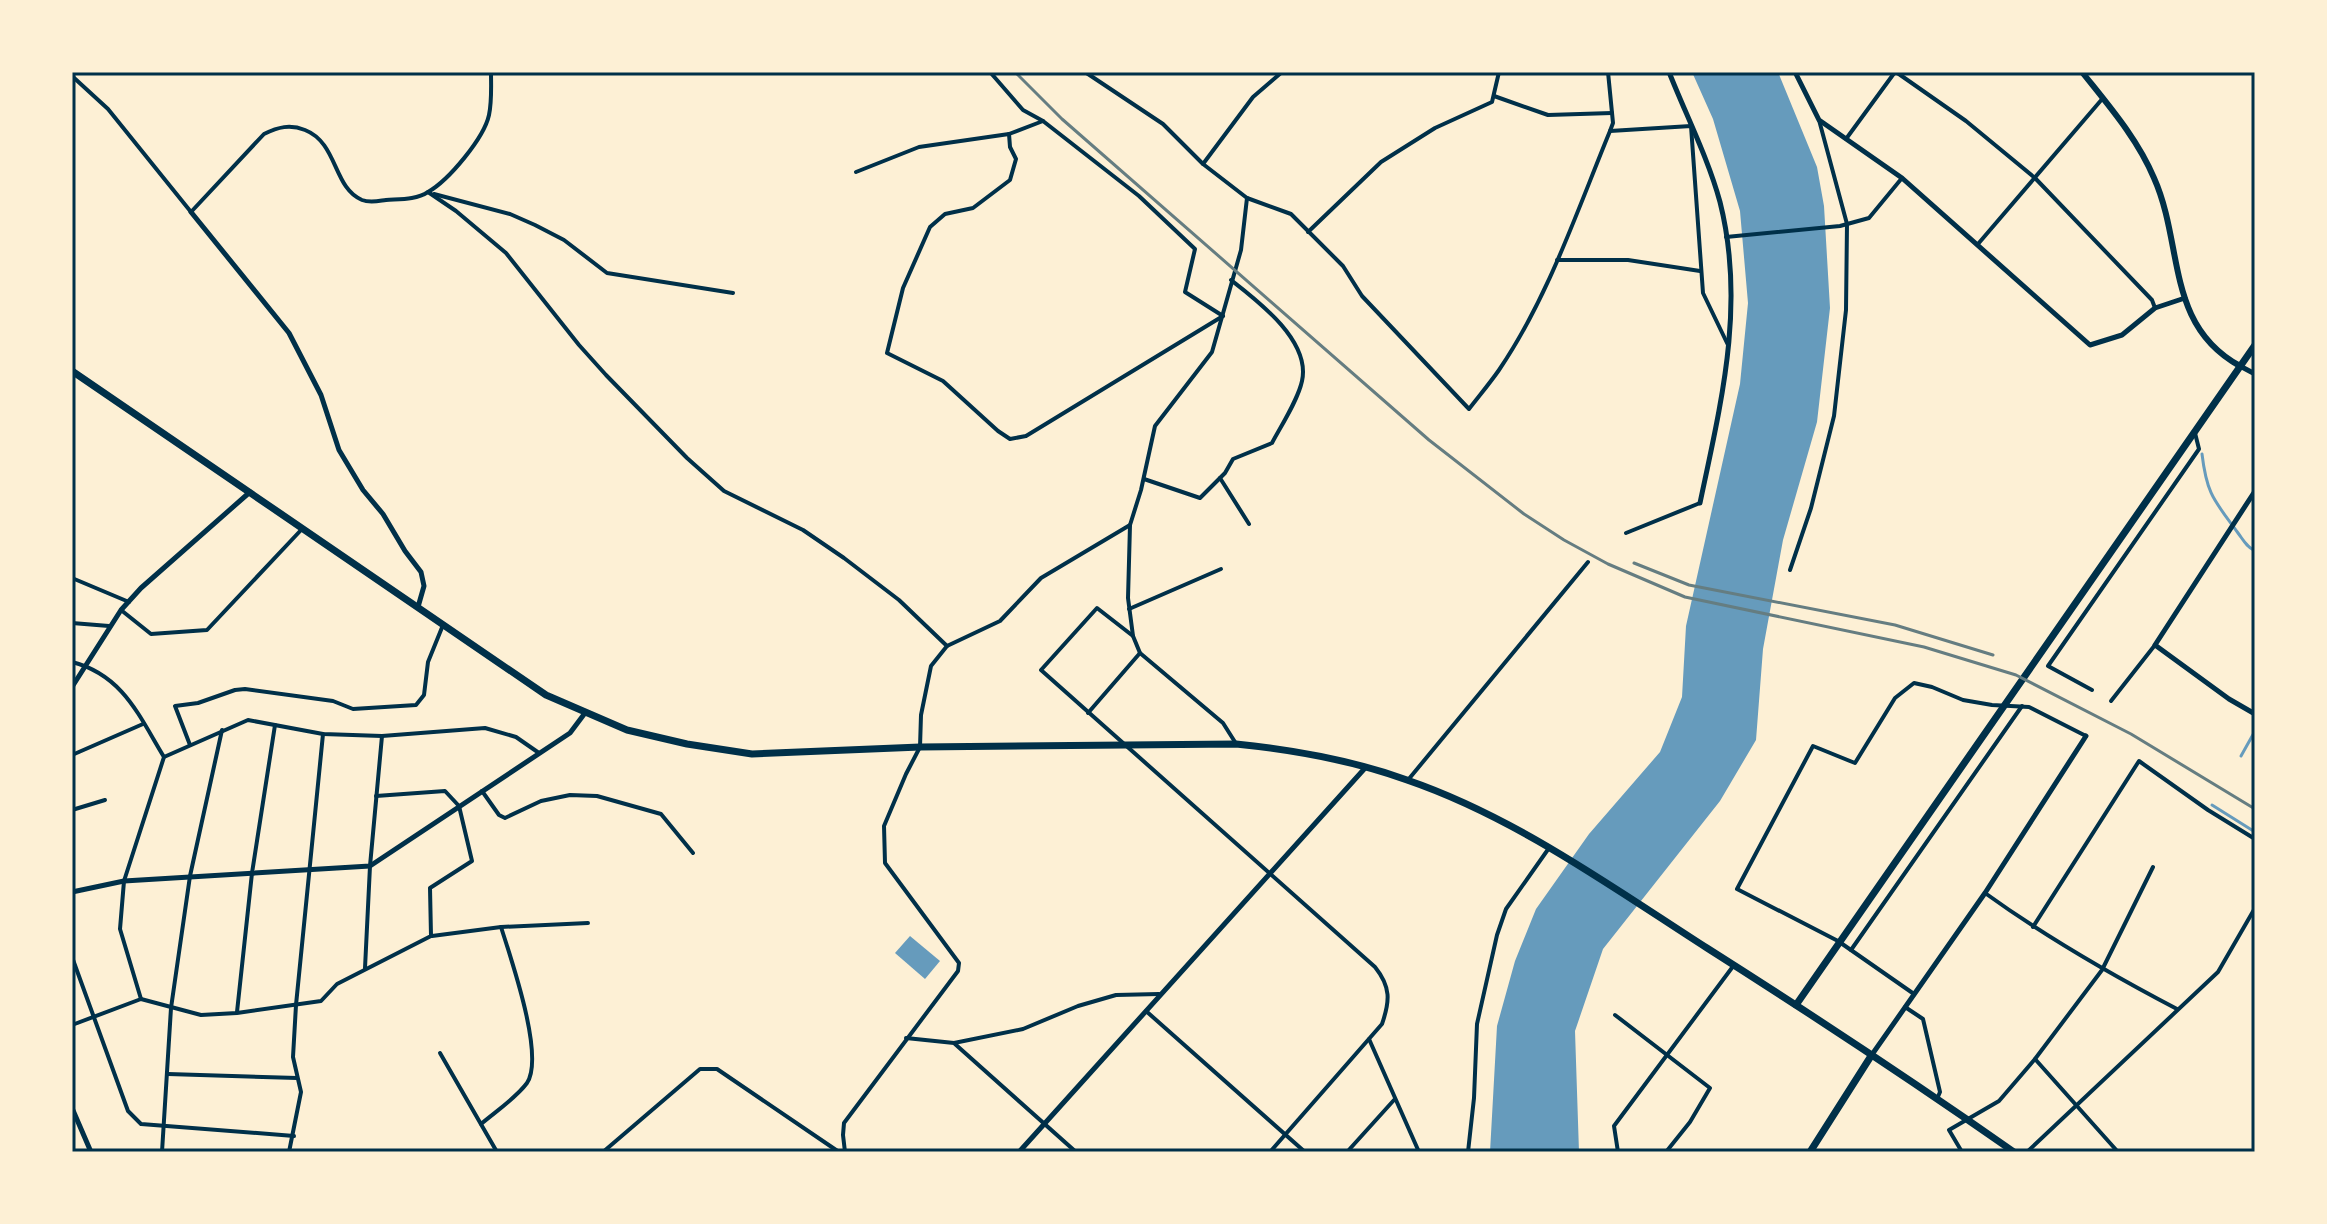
<svg xmlns="http://www.w3.org/2000/svg" width="2327" height="1224" font-family="'Asap Condensed',sans-serif">
  <rect width="100%" height="100%" fill="#fdf0d5"/>
  <!-- water -->
  <g fill="#669bbc">
    <path d="M1692,72H1778L1817,167L1824,206L1830,308L1817,422L1783,540L1763,649L1756,740L1720,801L1603,949L1575,1031L1579,1152H1490L1497,1026L1515,961L1536,909L1589,834L1660,752L1682,697L1686,626L1740,384L1748,303L1740,211L1713,119Z"/>
    <path d="M910,936L940,961L925,979L895,953Z"/>
  </g>
  <g fill="none" stroke-linecap="round" stroke-linejoin="round">
    <!-- stream -->
    <g stroke="#669bbc" stroke-width="3">
      <path d="M2202,454C2207,496 2215,501 2238,533C2244,541 2246,546 2255,551"/>
      <path d="M2241,756L2255,731"/>
      <path d="M2212,805L2255,832"/>
    </g>
    <!-- minor -->
    <g stroke="#003049" stroke-width="4">
      <path d="M990,72L1023,110L1043,121L1139,196L1195,249L1185,292L1223,316"/>
      <path d="M1085,72L1163,124L1203,164L1247,198L1291,214L1343,266L1362,296L1469,409C1479,396 1490,383 1499,370C1548,298 1577,211 1610,131L1613,123L1608,72"/>
      <path d="M1896,72L1966,121L2035,178L2152,300L2155,308"/>
      <path d="M72,76L108,109L191,212L264,134C278,127 290,124 305,130C338,143 333,188 362,200C370,203 378,201 386,200C400,199 416,200 428,192C449,180 484,138 489,115C492,101 491,86 491,72"/>
      <path d="M1494,96L1548,115L1612,113"/>
      <path d="M1610,131L1691,126L1703,293L1728,345"/>
      <path d="M1009,134L1010,147L1016,159L1010,180L973,208L945,214L930,227L903,288L887,353L943,381L998,431L1010,439L1026,436L1223,316"/>
      <path d="M1846,139L1895,72"/>
      <path d="M1203,164L1253,97L1282,72"/>
      <path d="M856,172L919,147L1009,134L1043,121"/>
      <path d="M428,192L456,211L506,253L579,345L606,375L687,458L724,491L803,530L844,558L899,600L947,646"/>
      <path d="M434,194L510,214L535,225L564,240L607,273L733,293"/>
      <path d="M1308,232L1381,162L1435,128L1492,102L1499,72"/>
      <path d="M1726,237L1840,226L1869,218L1902,178"/>
      <path d="M1978,244L2103,98"/>
      <path d="M1557,260H1628L1700,271"/>
      <path d="M1220,478L1249,524"/>
      <path d="M1144,479L1200,498L1225,473L1233,459L1272,443C1281,426 1298,400 1302,381C1311,341 1258,301 1231,280"/>
      <path d="M1626,533L1700,503"/>
      <path d="M1790,570L1811,508L1834,416L1846,310L1847,224L1819,120"/>
      <path d="M72,578L129,602"/>
      <path d="M1129,609L1221,569"/>
      <path d="M121,610L151,634L207,630L302,529"/>
      <path d="M72,623L109,626"/>
      <path d="M1133,636L1097,608L1041,670L1375,967C1391,987 1390,1001 1382,1024L1270,1152"/>
      <path d="M72,662C123,675 139,716 164,757"/>
      <path d="M2092,690L2048,666L2199,449L2195,433"/>
      <path d="M2111,701L2155,645"/>
      <path d="M1088,713L1140,653"/>
      <path d="M1235,742L1223,723L1140,653L1133,636L1128,598L1130,525L1141,490L1155,426L1212,352L1241,250L1247,198"/>
      <path d="M190,745L175,706L198,703L235,690L245,689L333,701L353,709L416,705L424,695L428,662L443,625"/>
      <path d="M72,755L143,724"/>
      <path d="M1408,780L1588,562"/>
      <path d="M482,791L499,815L505,818L541,801L570,795L597,796L661,814L693,853"/>
      <path d="M72,810L105,800"/>
      <path d="M1985,893C2046,937 2110,974 2177,1009"/>
      <path d="M2033,927L2139,761L2208,810L2255,839"/>
      <path d="M432,936L501,927L588,923"/>
      <path d="M1851,950L2022,706"/>
      <path d="M72,957L128,1111L141,1124L294,1136"/>
      <path d="M365,968L370,866L382,736"/>
      <path d="M1914,994L1838,941L1737,889L1813,746L1855,763L1895,698L1914,683L1932,687L1963,700L1992,705L2029,707L2086,736"/>
      <path d="M141,999L120,929L124,881L164,757L248,720L323,734L382,736L485,728L516,737L539,753"/>
      <path d="M1905,1007L1923,1019L1940,1092L1937,1099"/>
      <path d="M1146,1011L1305,1152"/>
      <path d="M237,1012L252,873L275,725"/>
      <path d="M1615,1015L1710,1088L1690,1122L1666,1152"/>
      <path d="M72,1025L141,999L201,1015L237,1013L321,1001L337,984L431,936L430,888L472,861L459,806L445,791L376,796"/>
      <path d="M906,1038L954,1043L1023,1029L1078,1006L1116,995L1159,994"/>
      <path d="M1369,1039L1419,1152"/>
      <path d="M955,1044L1076,1152"/>
      <path d="M440,1053L497,1152"/>
      <path d="M2035,1059L2118,1152"/>
      <path d="M168,1074L297,1078"/>
      <path d="M481,1124C495,1112 516,1098 527,1083C545,1056 511,959 501,927"/>
      <path d="M162,1152L171,1008L190,876L222,730"/>
      <path d="M289,1152L301,1092L293,1057L296,1005L323,734"/>
      <path d="M603,1152L700,1069H717L839,1152"/>
      <path d="M845,1152L843,1135L844,1123L958,971L959,963L885,863L884,826L906,774L920,747L921,715L931,666L947,646L1000,621L1041,578L1130,525"/>
      <path d="M1347,1152L1394,1100"/>
      <path d="M1468,1152L1474,1098L1477,1024L1497,935L1506,909L1549,848"/>
      <path d="M1618,1152L1614,1126L1734,965"/>
      <path d="M1962,1152L1949,1130L1999,1101L2035,1059L2102,970L2153,867"/>
      <path d="M2027,1152L2218,972L2255,908"/>
    </g>
    <!-- tertiary -->
    <g stroke="#003049" stroke-width="5">
      <path d="M1669,72C1686,115 1708,158 1720,202C1746,305 1721,403 1700,503"/>
      <path d="M1795,72L1819,120L1902,178L2090,345L2122,335L2155,308L2185,298"/>
      <path d="M191,212L289,333L321,395L339,450L363,490L383,514L405,551L421,572L424,586L418,607"/>
      <path d="M2240,366L2255,374"/>
      <path d="M2255,491L2155,645L2229,699L2255,714"/>
      <path d="M72,687L121,610L141,588L250,492"/>
      <path d="M72,892L124,881L370,866L570,733L585,713"/>
      <path d="M1871,1056L1985,893L2086,736"/>
      <path d="M72,1108L91,1152"/>
      <path d="M1019,1152L1366,767"/>
    </g>
    <!-- secondary -->
    <path stroke="#003049" stroke-width="6" d="M2082,72C2109,106 2137,138 2154,178C2184,245 2165,325 2240,366"/>
    <!-- trunk -->
    <g stroke="#003049" stroke-width="7">
      <path d="M72,371L546,695L627,730L687,744L752,754L920,747L1236,744C1295,750 1352,760 1407,780C1515,817 1612,887 1707,948C1811,1014 1914,1082 2014,1152"/>
      <path d="M1796,1005L2255,345"/>
      <path d="M1810,1152L1871,1056"/>
    </g>
    <!-- rail -->
    <g stroke="#657d81" stroke-width="3">
      <path d="M1015,72L1062,119L1429,440L1524,514L1564,540L1608,564L1685,597L1924,647L2016,675L2131,734L2255,809"/>
      <path d="M1634,563L1689,585L1895,625L1993,655"/>
    </g>
  </g>
  <!-- border -->
  <rect width="2327" height="1224" fill="none" stroke="#fdf0d5" stroke-width="148"/>
  <rect x="74" y="74" width="2179" height="1076" fill="none" stroke="#003049" stroke-width="3"/>
</svg>
